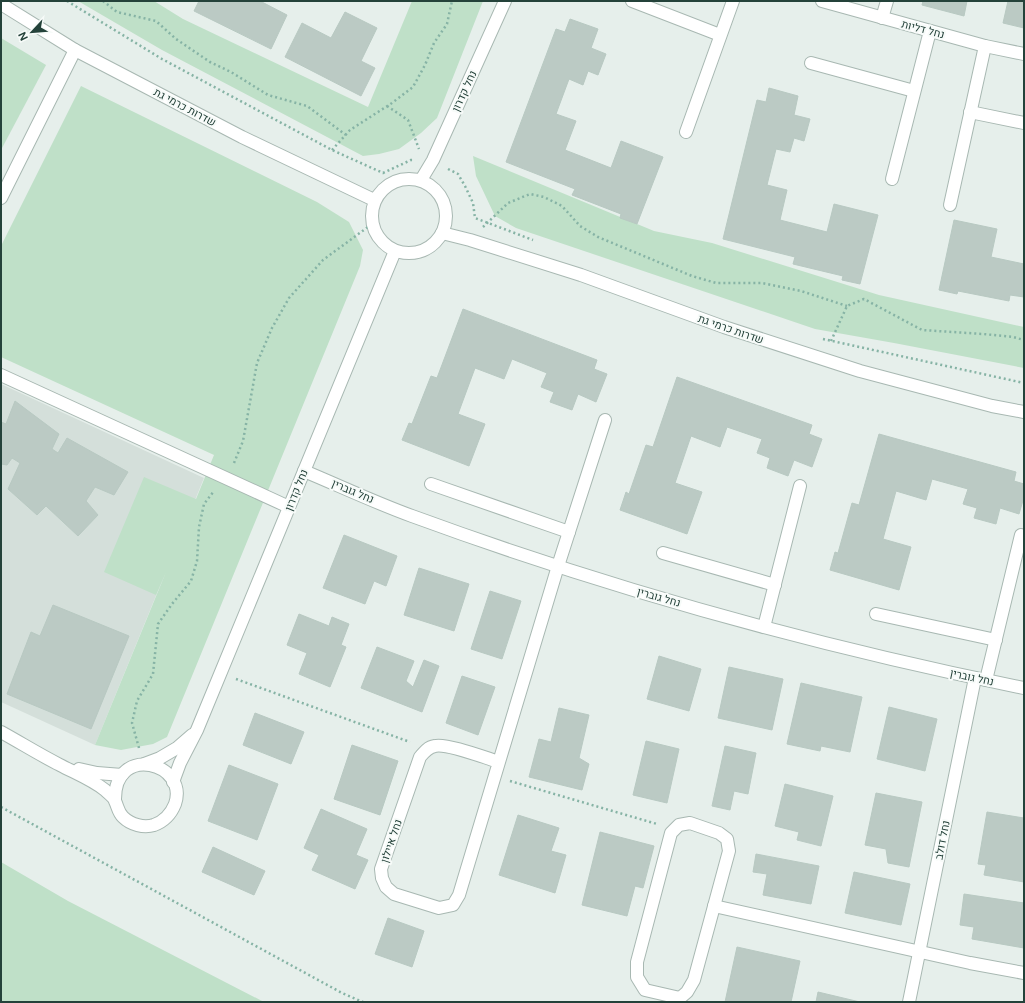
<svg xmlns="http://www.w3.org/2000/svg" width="1025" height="1003" font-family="'DM Sans',Heebo,sans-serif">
  <rect width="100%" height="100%" fill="#e6efeb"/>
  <!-- built -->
  <path fill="#d4dfda" d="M1,384L204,478L95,745L1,702Z"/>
  <!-- green -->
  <g fill="#bfe0c8">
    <path d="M78,1H154L183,19L368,107L412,1H483L437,118L421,133L399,149L379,154L363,156L162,50Z"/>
    <path d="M1,38L46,65L1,150Z"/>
    <path d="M81,86L317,202L349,222L363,250L360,266L167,737L153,744L121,750L95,745L166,572L156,595L104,572L144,477L196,499L214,455L1,357V246Z"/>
    <path d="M473,156L654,231L712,243L879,295L1024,327V368L894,343L815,329L516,228L495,216L476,176Z"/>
    <path d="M1,862L68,901L264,1002H1Z"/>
  </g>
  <!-- building -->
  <g fill="#bbcac4" stroke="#b8c9c2">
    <path d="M199,1H260L287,15L271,49L194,11Z"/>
    <path d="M923,1H967L964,16L922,5Z"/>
    <path d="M1008,1H1024V28L1003,23Z"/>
    <path d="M345,12L377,28L361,61L375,68L361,96L285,57L302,23L331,38Z"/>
    <path d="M570,19L598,29L591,48L606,54L598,75L588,71L583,85L569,79L556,114L576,121L565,150L611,168L621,141L663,157L637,224L620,218L621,214L572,195L575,189L506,162L556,29L565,32Z"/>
    <path d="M769,88L798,96L794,115L810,119L804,141L794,138L790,152L776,149L767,185L787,190L780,220L827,232L834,204L878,215L860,284L842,280L843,276L793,264L795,257L723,239L757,100L766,102Z"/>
    <path d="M954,220L997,229L991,257L1024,264V297L1010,295L1009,301L958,291L957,294L939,290Z"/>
    <path d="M463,309L597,360L594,369L607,374L596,402L578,394L572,410L550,402L554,392L541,387L547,373L512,359L504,379L475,368L458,414L485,424L469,466L402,440L409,423L412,424L431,376L437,378Z"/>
    <path d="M677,377L812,425L809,434L822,439L812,467L794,460L788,476L767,468L770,458L757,453L762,439L727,427L720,447L691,436L675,483L702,492L687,534L620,510L626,492L629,494L646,445L653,447Z"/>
    <path d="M15,401L59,434L52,449L58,453L67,438L128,472L114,495L95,487L86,501L98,515L78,536L46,506L37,515L8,489L20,463L12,458L7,465L1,464V422L6,424Z"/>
    <path d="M879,434L1016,472L1014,481L1024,484V497L1019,514L1000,508L996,524L974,518L977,508L963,504L968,489L932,479L926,500L896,491L883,539L911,547L899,590L830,570L835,552L838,553L852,503L859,505Z"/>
    <path d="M344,535L397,556L386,586L374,581L365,604L323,588Z"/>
    <path d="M419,568L469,584L454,631L404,615Z"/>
    <path d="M490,591L521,601L502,659L471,649Z"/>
    <path d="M53,605L129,636L91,729L7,694L31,632L40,636Z"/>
    <path d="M299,614L329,626L332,617L349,624L341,645L346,647L330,687L299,674L307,653L287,645Z"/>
    <path d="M377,647L414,661L406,681L413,687L424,660L439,666L422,712L361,688Z"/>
    <path d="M659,656L701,669L689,711L647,699Z"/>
    <path d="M729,667L783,679L772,730L718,718Z"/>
    <path d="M462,676L495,687L478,735L446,723Z"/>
    <path d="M801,683L862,697L850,752L821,746L820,751L787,744Z"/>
    <path d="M889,707L937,719L925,771L877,759Z"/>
    <path d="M559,708L589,715L579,758L589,764L582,790L529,777L539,739L551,742Z"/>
    <path d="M255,713L304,732L291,764L243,745Z"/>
    <path d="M646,741L679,749L667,803L633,795Z"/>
    <path d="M352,745L398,761L380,815L334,799Z"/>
    <path d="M725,746L756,753L748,794L734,791L730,810L712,806Z"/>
    <path d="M229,765L278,784L257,840L208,821Z"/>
    <path d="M785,784L833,796L821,846L797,840L799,832L775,826Z"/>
    <path d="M876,793L922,802L909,867L888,863L886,849L865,845Z"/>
    <path d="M321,809L367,829L356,855L368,860L355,889L312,870L319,855L304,848Z"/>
    <path d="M987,812L1024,818V882L984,875L986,865L978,864Z"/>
    <path d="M518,815L559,828L551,851L566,855L555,893L499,875Z"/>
    <path d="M600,832L654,846L643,888L635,886L627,916L582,905Z"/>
    <path d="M213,847L265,871L254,895L202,872Z"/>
    <path d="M756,854L819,866L811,904L763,895L767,874L753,872Z"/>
    <path d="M854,872L910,884L901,925L845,913Z"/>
    <path d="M964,894L1024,903V948L972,939L974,927L960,925Z"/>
    <path d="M388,918L424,931L412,967L375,954Z"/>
    <path d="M737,947L800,961L791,1002H725Z"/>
    <path d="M818,992L860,1002H816Z"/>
  </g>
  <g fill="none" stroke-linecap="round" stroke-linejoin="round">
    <!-- minor casing -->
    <g stroke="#a8b8b2" stroke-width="14">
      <g id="minor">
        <path d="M632,1L720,35"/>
        <path d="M822,1L985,46L1024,54"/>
        <path d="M1,4L75,50L242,137L374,200"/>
        <path d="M882,18L887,1"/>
        <path d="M811,63L914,91"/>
        <path d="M970,112L1024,123"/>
        <path d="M686,132L733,1"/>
        <circle cx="409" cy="216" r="37"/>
        <path d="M892,179L930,31"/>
        <path d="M421,180L433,160L505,1"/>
        <path d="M1,198L75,50"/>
        <path d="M950,205L985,46"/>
        <path d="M442,233L470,240L581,275L724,327L860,371L992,406L1024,412"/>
        <path d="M1,375L289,507"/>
        <path d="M304,471C340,486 376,503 412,516C611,589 816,646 1024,688"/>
        <path d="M431,484L569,532"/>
        <path d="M663,553L775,585"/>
        <path d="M876,614L996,640"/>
        <path d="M764,627L800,486"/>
        <path d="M986,680L1021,535"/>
        <path d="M1,732C21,743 40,755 60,765C75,773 91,779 105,790C108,793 114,797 115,801C118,807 118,812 123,817C131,825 144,828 154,825C165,821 171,814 175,804C189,763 115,743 115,799"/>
        <path d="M499,762C486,758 446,743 435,746C428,747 424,752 420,757L381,869L382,878L386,887L394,894L439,908L453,905L459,895L558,566L605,420"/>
        <path d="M144,764L160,758L177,748L192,735"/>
        <path d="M79,769L97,773L122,775"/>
        <path d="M173,782L180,763L197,730L395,251"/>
        <path d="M690,823L719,833L727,839L729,851L694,980L687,992L680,998L645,990L637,977V962L671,833L679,825Z"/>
        <path d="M714,906L970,963L1024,973"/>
        <path d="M909,1002L975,678"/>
      </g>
    </g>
    <!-- path -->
    <g stroke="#86b3a5" stroke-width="2.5" stroke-dasharray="2 3" stroke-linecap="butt">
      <path d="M67,1L162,59L332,150L383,173L411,160H414"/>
      <path d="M103,1L117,12L156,21L176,39L210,62L231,72L268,95L307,106L346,135"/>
      <path d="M387,106L408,120L419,149"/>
      <path d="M332,150L350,130L392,103L413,87L425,65L434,43L447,24L452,1"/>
      <path d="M448,169L458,174L465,186L473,203L475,218L533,240"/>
      <path d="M483,227L508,203L530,194L544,197L562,206L580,226L598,237L692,276L716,283H762L801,291L847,306"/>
      <path d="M823,339L1024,383"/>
      <path d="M831,341L847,306L864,299L922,330L983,334L1013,337L1024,340"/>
      <path d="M234,463L243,441L257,363L272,328L289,298L323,260L372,224"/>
      <path d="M236,679L410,742"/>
      <path d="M139,748L132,723L137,701L153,674L158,624L172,604L191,581L197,561L199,527L204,504L214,491"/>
      <path d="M510,781L657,824"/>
      <path d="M1,807L342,993L363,1002"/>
    </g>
    <!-- minor -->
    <use href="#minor" stroke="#fff" stroke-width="12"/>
  </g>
  <g text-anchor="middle" stroke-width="4" stroke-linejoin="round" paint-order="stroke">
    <!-- street labels -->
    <g font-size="11" fill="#24423a" stroke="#f7fbf9">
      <text transform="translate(923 29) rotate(15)" y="4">נחל דליות</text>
      <text transform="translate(464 91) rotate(-65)" y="4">נחל קדרון</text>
      <text transform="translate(185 107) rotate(28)" y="4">שדרות כרמי גת</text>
      <text transform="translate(731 329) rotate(19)" y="4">שדרות כרמי גת</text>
      <text transform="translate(296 490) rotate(-68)" y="4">נחל קדרון</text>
      <text transform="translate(353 491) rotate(23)" y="4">נחל גוברין</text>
      <text transform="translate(659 597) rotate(16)" y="4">נחל גוברין</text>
      <text transform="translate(972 677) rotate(12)" y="4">נחל גוברין</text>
      <text transform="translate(942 840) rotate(-79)" y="4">נחל דולב</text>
      <text transform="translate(391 841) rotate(-71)" y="4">נחל איילון</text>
    </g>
  </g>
  <!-- border -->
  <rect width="1025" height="1003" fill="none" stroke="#24423a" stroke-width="4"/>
  <!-- north arrow -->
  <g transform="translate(32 32) rotate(244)" stroke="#f7fbf9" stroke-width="3" paint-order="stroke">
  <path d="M0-3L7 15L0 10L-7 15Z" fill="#24423a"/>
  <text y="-6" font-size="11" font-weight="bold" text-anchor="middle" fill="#24423a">N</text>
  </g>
</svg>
